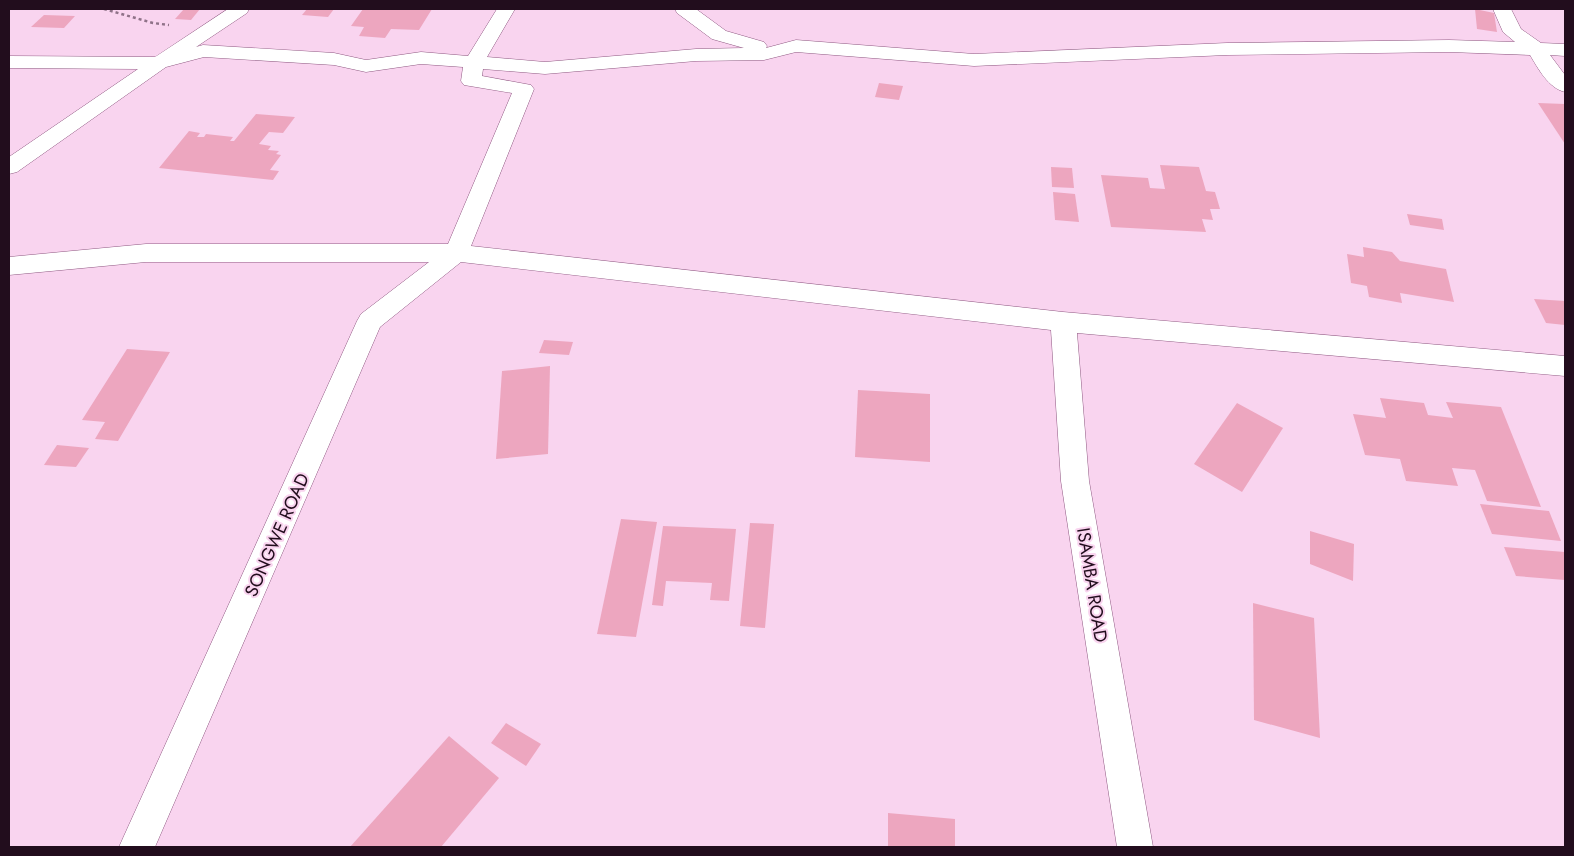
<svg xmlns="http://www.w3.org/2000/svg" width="1574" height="856" font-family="Jost,sans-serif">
  <rect width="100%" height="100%" fill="#f9d4ef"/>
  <!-- building -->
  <g fill="#eda6bf">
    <path d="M184,9H200L191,20L175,19Z"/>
    <path d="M307,9H334L328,17L302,15Z"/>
    <path d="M363,9H432L419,30L391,29L385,38L359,36L364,27L351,26Z"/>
    <path d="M1475,9L1494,13L1497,32L1477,29Z"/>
    <path d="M44,15L75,16L64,28L31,27Z"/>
    <path d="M879,83L903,86L899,100L875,97Z"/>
    <path d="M1538,103L1565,104V144Z"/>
    <path d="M256,114L295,117L283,133L269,132L259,144L271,146L268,150L279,151L276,154L281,155L270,170L279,171L273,180L159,168L189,131L200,133L197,137H204L206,134L233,137L230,141H234Z"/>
    <path d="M1160,165L1199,167L1206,191L1215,192L1220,209H1210L1213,220L1202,219L1206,232L1111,227L1101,175L1148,178L1150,188L1165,189Z"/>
    <path d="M1051,167L1072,168L1074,188L1052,187Z"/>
    <path d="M1053,192L1075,194L1079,222L1055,220Z"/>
    <path d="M1407,214L1442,219L1444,230L1410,225Z"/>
    <path d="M1363,247L1392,252L1400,261L1446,269L1454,302L1400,293L1402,303L1369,297L1367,286L1351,283L1347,254L1364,257Z"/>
    <path d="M1534,299L1565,301V325L1546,323Z"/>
    <path d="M544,340L573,342L569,355L539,353Z"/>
    <path d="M127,349L170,352L118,441L95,439L105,422L82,420Z"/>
    <path d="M550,366L548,454L496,459L502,371Z"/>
    <path d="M858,390L930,394V462L855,457Z"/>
    <path d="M1380,398L1424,403L1428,415L1453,418L1446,402L1501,407L1541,507L1487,501L1475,470L1452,468L1458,486L1406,481L1400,459L1365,455L1353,414L1386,418Z"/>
    <path d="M1237,403L1283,428L1242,492L1194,464Z"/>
    <path d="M57,445L89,448L76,467L44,465Z"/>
    <path d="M1480,504L1549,511L1561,541L1492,534Z"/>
    <path d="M621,519L657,522L636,637L597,634Z"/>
    <path d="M750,523L774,524L765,628L740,626Z"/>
    <path d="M663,526L736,529L729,601L710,600L712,583L666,581L663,606L652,605Z"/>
    <path d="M1310,531L1354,544L1353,581L1310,564Z"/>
    <path d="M1504,547L1565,552V580L1516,576Z"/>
    <path d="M1253,603L1314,618L1320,738L1254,720Z"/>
    <path d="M506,723L541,744L526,766L491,743Z"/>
    <path d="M449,736L499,778L441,847H350Z"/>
    <path d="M888,813L955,819V847H888Z"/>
  </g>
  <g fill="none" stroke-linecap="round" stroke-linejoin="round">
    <!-- minor casing -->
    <g stroke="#8f5982" stroke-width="1">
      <path id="minor" d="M228,9H249L247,13L196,47L203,45L334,53L366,60L421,52L468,56L497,9H515L487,57L545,62L696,49L744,48L712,39L677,13L675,9H696L726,31L764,42L767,46L766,48L796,40L974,54L1227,43L1449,40L1515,42L1503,32L1493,9H1511L1521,29L1541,43L1565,44V56L1550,55L1565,75V92C1548,88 1538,68 1530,55L1449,52L1227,55L974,66L796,52L764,60L696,61L545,74L483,69L482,76L531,85L534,89L471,246L1063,312L1565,356V376L1077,333L1089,481L1153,847H1117L1061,481L1051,330L461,262L380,327L155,847H119L357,321L361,314L429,262H146L9,275V257L146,244H448L512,93L464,85L461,81L463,67L421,64L366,72L334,65L204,57L166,67L17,172L9,174V157L138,69L9,68V56L155,57Z"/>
    </g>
    <!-- path -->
    <path stroke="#8f7288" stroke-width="2.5" stroke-dasharray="3 3" stroke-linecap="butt" d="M104,9L153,23L169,25"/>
    <!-- minor -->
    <use href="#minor" fill="#fff" fill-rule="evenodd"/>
  </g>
  <g text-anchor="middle" stroke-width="4" stroke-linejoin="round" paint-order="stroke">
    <!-- street labels -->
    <g font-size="18" fill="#220d1d" stroke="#f9d4ef">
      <text transform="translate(277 535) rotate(-66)" y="6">SONGWE ROAD</text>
      <text transform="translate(1092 585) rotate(81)" y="6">ISAMBA ROAD</text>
    </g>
  </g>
  <!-- border -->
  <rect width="1574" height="856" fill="none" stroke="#220d1d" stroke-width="20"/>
</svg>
